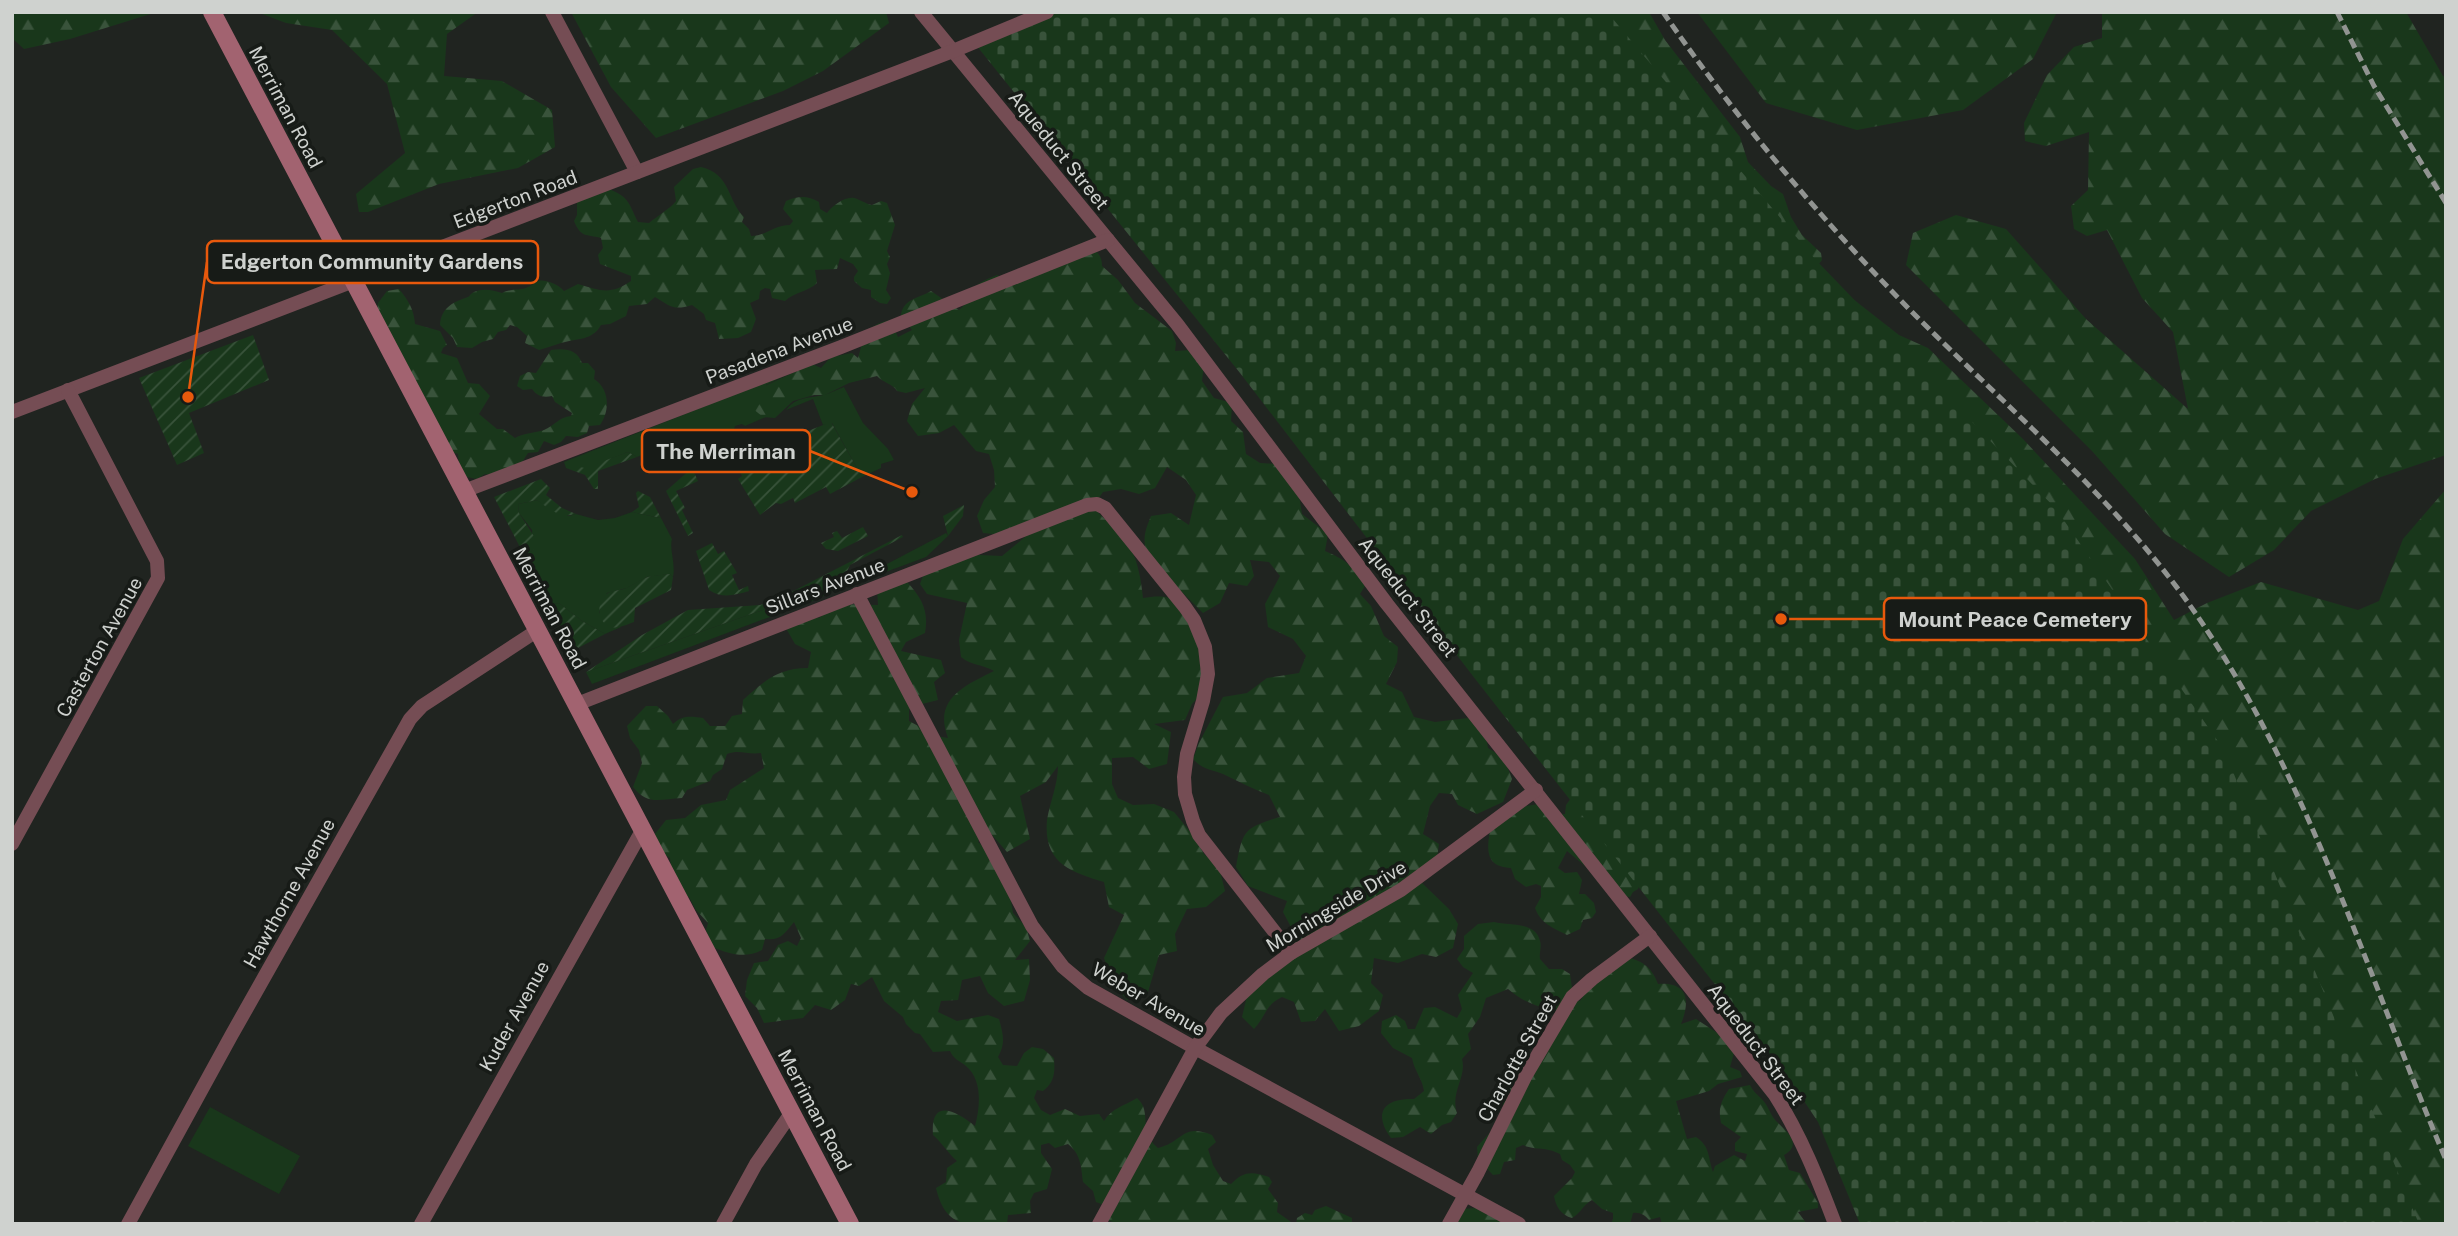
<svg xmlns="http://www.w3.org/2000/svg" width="2458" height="1236" font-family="'Public Sans',sans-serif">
  <defs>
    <pattern id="forest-firs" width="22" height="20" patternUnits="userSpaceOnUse" patternTransform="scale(1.75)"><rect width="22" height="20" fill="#19371b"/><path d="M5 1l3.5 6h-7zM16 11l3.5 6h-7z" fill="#39533b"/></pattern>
    <pattern id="cemetery-stones" width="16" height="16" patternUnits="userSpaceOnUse" patternTransform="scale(1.75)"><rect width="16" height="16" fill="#19371b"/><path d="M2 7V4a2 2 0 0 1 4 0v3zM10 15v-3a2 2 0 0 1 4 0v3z" fill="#39533b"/></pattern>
    <pattern id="garden-furrows" width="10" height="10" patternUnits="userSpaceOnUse" patternTransform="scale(1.75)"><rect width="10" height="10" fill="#19371b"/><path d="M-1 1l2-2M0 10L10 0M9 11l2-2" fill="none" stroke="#39533b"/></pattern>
  </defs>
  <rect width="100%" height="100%" fill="#202420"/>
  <!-- grass -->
  <g fill="#19371b">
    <path d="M799,369L766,385V417L745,426L742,424L735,426L734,430L721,435L718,429L711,432L708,429L679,444L673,441L659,444L658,449L637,457L628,452L585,469L566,468L564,462Z"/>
    <path d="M844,387L863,423L888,449L894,460L881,464V468L862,477L832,423L823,425L813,399L786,410C797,395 811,399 827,394C833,392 838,389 844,387Z"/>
    <path d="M537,500L546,506L569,516L576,514L598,520L615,518L632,512L661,518L672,539C669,549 676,564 673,577L670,574L647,577L627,588L607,593L599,612L607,625L621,627L605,634L582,621L560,604L549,603L524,555L533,550L532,530L519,513L518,504Z"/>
    <path d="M946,533L948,536L926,557L864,580L866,575Z"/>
    <path d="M841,584L820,598L592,684L586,672L831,586Z"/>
    <path d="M210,1107L300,1156L279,1194L188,1146Z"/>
  </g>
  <!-- forest -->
  <g fill="url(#forest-firs)">
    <path d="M12,12H157L70,39L24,49L12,38Z"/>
    <path d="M257,12H478L447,34L444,76L502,81L552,110L555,147L518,168L439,184L368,212H359L356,194L405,153L387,84L332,30L286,23Z"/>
    <path d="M571,12H886L889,23L823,71L783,91L656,138L611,87Z"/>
    <path d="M1565,12H1649L1665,40L1740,137L1748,162L1771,186L1783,194L1791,217L1802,235L1821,253L1822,260L1805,282Z"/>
    <path d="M1697,12H2057L2033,59L1963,110L1857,130L1766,103Z"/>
    <path d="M2102,12H2406L2443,76L2446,77V455L2375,479L2311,511L2274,550L2229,577L2165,534L2092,451L1906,265L1913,233L1956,215L2006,229L2086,319L2188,409L2173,332L2142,298L2107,230L2087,236L2074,229L2071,206L2088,190L2089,132L2046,146L2025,141L2024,123L2047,75L2074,47L2102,38Z"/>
    <path d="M701,167C731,174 727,200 744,217L742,222L749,229L751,236C766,236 774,225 790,225L793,221L783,209L786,201C798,196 807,195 819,202L820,209L827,213C831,207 845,196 854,198C859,199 866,204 872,205L881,201L887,203L895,225L887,251L890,257L887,264L890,273L886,290L891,298L887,304L880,303L871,297V290L862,288L854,281V277L858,271L853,264L840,258L837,269L815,270L817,283C808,292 794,292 785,301L772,298L770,289L765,288L760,291L759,299L750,303L756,319L751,332L738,338L719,339L715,323L706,320L704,314L692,305C673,311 670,306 655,297L647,304L629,306L626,316L610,324L601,325C592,341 578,338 561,343C554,345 547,348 539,350L525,343L527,336L517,327L510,325L506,330L498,332L493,339L482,342L472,348L457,347L453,338L440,325C441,309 451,303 465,298C472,296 467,296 474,292C483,288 493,290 502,293C511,288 521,291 528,287C532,286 534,282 538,281C546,279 559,285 564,291L578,284C601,291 611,295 631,281V276L600,264L598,255L603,248L601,238C586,234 581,238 574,221L577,215V202L606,188C629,196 628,202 638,222L649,223C656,217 672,207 676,201L674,187L693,169Z"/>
    <path d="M1081,243C1093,248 1102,252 1102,266L1118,280L1135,303L1172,331L1176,343L1175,351L1191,350L1204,365L1202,381L1214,398L1232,403L1231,421L1243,432L1246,454L1260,463L1278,464L1299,495L1302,514L1328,534L1325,551C1344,559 1356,567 1365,586L1360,594L1371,606L1384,636L1398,647L1397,662L1386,684L1402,692L1414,717L1435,722L1468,718L1485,732L1488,748L1504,758L1512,779L1503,802L1477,814L1458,805L1452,794L1439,793L1430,806L1423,834L1439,844L1437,858L1422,883L1449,909L1458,924L1453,948L1436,957L1422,954L1398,963L1374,958L1371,983L1383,995L1379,1011L1359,1026L1339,1031L1325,1009L1315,1021L1301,1022L1294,1002L1282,997C1264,1006 1267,1015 1254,1029L1242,1017L1247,996L1263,980L1297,956L1293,931L1283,912L1287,901L1248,886L1236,867C1243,829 1244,828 1280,817L1269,795C1253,789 1238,781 1223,774C1210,769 1203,770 1193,759L1199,743L1223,697L1247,693L1267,678L1299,673L1306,656L1293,639L1268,627L1265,604L1280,576L1269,562L1250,560L1254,576L1247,586L1229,583L1220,603L1203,613C1189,598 1153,566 1146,549C1142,537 1147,526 1151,516L1171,513L1189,525L1196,495L1186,480L1167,467L1155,488L1139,494L1121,489L1103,492L1093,506C1103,521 1117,526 1125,538C1137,555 1141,578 1143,598C1150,597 1158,596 1165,597C1194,601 1205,629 1213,654L1201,670L1211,683L1192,704L1185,720L1154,724L1171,732L1167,764L1149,769L1133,757L1112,758V784L1118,798L1133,805L1154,804L1174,812L1192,834L1204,854L1219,867L1225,891L1206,907L1187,909L1175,934L1177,951L1159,955L1148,992L1127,1000L1113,984L1104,958L1124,915L1109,907L1104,882C1070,872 1043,863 1047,820C1050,802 1058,784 1058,766L1046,782L1020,796L1030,839L1007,852L986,828L978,842L989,852L1009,890L1013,913L1026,927L1030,941L1015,960L1029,959L1030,980L1024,1001L1004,1006L988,993L980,976L962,980L958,1000L941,1001L938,1012L957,1021L988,1015L999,1019C1003,1034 1006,1043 998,1057L1003,1065L1017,1066L1024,1053L1032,1047L1043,1049L1054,1058C1055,1072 1055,1082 1043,1091L1037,1090L1034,1098L1041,1110L1050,1115L1065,1109L1080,1116L1099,1114L1104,1121C1112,1108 1124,1106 1137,1098C1153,1112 1137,1131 1158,1148C1184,1142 1181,1123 1212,1135L1216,1142L1208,1149L1213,1165L1223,1181L1231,1184C1243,1171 1252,1171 1269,1177L1272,1182L1268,1189L1278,1203L1277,1212L1294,1224H1118L1107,1220L1104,1205L1096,1202L1093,1191L1083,1182C1081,1167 1081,1154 1068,1144L1055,1148L1049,1143L1041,1145V1153L1052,1169L1047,1189L1034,1193L1030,1201L1031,1213L1008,1215L1007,1224C972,1224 946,1232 936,1188L946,1182L947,1168L957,1161C948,1153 942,1143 933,1135C930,1097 956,1111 975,1126C980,1108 983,1080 966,1066C959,1060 954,1060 950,1051L933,1052L920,1034L915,1033L906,1024L903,1017L884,1001L872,977L859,986L851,984L845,1000L831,1010L815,1005L803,1018L764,1023L757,1008L745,996L747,980L754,963L768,961L778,945L788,941L797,946L801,938L794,922C785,933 781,941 765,939L762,950C745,959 730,954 712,947L706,930L708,923L696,910L689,897L684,896L672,873L670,858L658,850L655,834L666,820L685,818L701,805L726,800L730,790L764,768L761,753C747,755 740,749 727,754L722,769L713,775L710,781L687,790L682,798C660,799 648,806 633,787L642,763L639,750L630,738L627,726L646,706H657L668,716L673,724C682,715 691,716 703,718L710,726H725L732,716L742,714L743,700C764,681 778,668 808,668L811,652L795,644L787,630L789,618L802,613L819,618L835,604L878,605L877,588L907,582C922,598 929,611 925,633L906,642L901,651L941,660L945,673L934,682L938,700L914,706L909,710V721L937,736L948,738C933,699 964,686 994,671C982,664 972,666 961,657L959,640L967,603L927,594L920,584L926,568L958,554L1002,556L1025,537L983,533L977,516L984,500L995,487L994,470L989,454L976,451L954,425L939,433L918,436L907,421L912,404L925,388L906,393L897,391C893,384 882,382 877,376L849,383L825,395H814L793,401L775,418L763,417L752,408L754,395L767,385L812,364L821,368L831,357L852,353L858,358C865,336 864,326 890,320L898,337L912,330L901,315C903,299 919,298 931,291L959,310C968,303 966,300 972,291C978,282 987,279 997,275L1012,283L1048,258Z"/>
    <path d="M399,289C408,300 414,309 415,324L440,331L447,345L443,348L441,353L457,358L468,383L479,384L490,396L479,414L497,429H503L515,438C524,433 535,433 544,430C554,426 559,417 571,416L572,413L555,402L552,396C543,398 537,396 532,389L523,390L517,386L520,376L528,372L536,373L551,350C565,348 577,349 582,363H588L595,371L594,379C610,389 610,411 600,425L589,426L587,433L578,437L566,436L561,442L554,445L544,441L538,452L528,453L519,467L490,475L485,474L477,479L467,477L459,465L458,454L449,451L446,444L448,439L441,436L377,316L378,303L387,291Z"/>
    <path d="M1853,299L1899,335L1928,348L2023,439L2135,559L2174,620L2207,603L2261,582L2358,610L2379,601L2403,539L2446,489V1224H2379Z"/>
    <path d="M1574,794L1642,878L1638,889L1633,892L1630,897L1612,894L1599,884L1591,871L1567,851L1558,868L1565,873L1577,872L1582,880L1579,894H1585L1594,903L1596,912L1592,918L1583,920L1580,929L1567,935C1552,927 1541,924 1535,908L1541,897V886L1536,884L1526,887L1515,879L1511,868C1487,867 1486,852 1490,831L1526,806L1539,804L1552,816L1565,814L1566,805Z"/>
    <path d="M1494,922C1509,926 1536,921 1540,941C1542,946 1539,953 1540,959L1549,969H1562L1570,974L1572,988L1570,999L1580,1001L1586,992L1623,957C1641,959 1652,967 1658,984C1687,982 1691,999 1681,1024L1696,1019L1722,1036L1734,1053L1730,1067L1740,1071L1742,1077L1718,1084L1709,1091L1676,1101L1687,1139L1696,1137C1710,1146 1708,1157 1713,1172L1715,1166L1734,1155L1745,1161L1747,1154L1735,1151V1143L1741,1137L1721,1123C1718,1108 1721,1101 1729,1089L1750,1085C1755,1095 1763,1098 1767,1106C1770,1111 1772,1117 1776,1121C1785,1130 1804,1144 1784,1155L1789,1170L1800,1173L1818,1203V1208L1798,1212L1807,1224H1662L1660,1217L1649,1220C1645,1215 1640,1212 1633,1213L1630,1224H1611L1613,1219V1213L1602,1209L1592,1200C1583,1205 1581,1213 1572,1218C1561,1215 1556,1207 1554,1196L1572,1178L1575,1172L1570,1165L1562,1160L1560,1154C1545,1146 1537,1151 1523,1145L1516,1148L1515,1160L1504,1162L1500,1174L1493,1175L1478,1159L1477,1147C1486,1136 1495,1128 1504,1116L1502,1095L1510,1074L1524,1067L1559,1011C1539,1008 1523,1002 1508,989L1486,998L1480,1017L1468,1034L1471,1049L1462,1059C1467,1077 1450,1092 1457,1113L1451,1122L1442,1125L1431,1134L1420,1127L1403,1137L1391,1138C1372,1112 1385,1098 1414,1099L1424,1091C1422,1078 1414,1070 1412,1058L1393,1048L1381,1033L1382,1021L1396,1015L1405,1021L1408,1029H1415L1424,1008L1435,1007L1457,1018L1462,1009L1458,995L1473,973L1463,967L1457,959L1464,949V936L1478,924Z"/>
    <path d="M1326,1206L1352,1218V1224H1296L1297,1218L1305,1213L1312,1215L1315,1210Z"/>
    <path d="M1476,1208L1507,1224H1445L1462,1209Z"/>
  </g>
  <!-- cemetery -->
  <path fill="url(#cemetery-stones)" d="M1056,12H1607L1814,258L2056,509L2224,750L2419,1224H1860L1818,1122L1790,1080L1476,680L1240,373L976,45Z"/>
  <!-- garden -->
  <g fill="url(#garden-furrows)">
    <path d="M253,335L269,380L189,413L204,453L177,465L139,378Z"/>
    <path d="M831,422L862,477L830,494L826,487L795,503L793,498L781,504L776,503L760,515L738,479L742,476L735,462L754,455L755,451L795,436L798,437L804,435L805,432Z"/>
    <path d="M628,452L637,457L598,471V489H594L585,475L566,468L580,467L585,468Z"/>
    <path d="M692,468L698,481L676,491L685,508L682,510L693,533L688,536L666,491Z"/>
    <path d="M541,479L550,488L546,495L562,508L576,514C561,519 549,509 537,500L518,504L519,513L537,541L533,550L524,555L494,497Z"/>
    <path d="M638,491L650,497L661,518L632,512L639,507L636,493Z"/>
    <path d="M964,505L963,516L948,536L943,516Z"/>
    <path d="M863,527L868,536L838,551L826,549L821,543L834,537L832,533L837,531L842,538Z"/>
    <path d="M902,535L903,537L850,565L841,584L831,586L586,672L642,635L688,610L760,605L778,599Z"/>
    <path d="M712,543L718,554L724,551L737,573L732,575L739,590L748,586L749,591C735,595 722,599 709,590L696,551Z"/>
    <path d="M670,574L673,577L671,590L635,608L634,622C626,625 616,630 608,626C596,619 597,600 608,593C612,591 619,590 624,589C632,586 640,579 648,577C655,575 663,575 670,574Z"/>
    <path d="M549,603L560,604L582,621L605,634L578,648H572Z"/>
  </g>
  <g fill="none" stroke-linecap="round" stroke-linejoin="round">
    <!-- minor -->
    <g stroke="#754d54" stroke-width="14">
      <path d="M552,12L637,172"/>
      <path d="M921,12L1177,324L1387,604L1775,1095C1801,1136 1818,1179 1835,1224"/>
      <path d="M12,412L953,51L1047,12"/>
      <path d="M464,491L841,347L1108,240"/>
      <path d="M857,594L1032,926L1063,967L1088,988L1195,1048L1519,1224"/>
      <path d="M577,704L1087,505L1097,504L1105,508L1185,607L1194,620L1205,647L1208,674L1203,701L1187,754L1184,777L1185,794L1193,821L1199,835L1291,953"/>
      <path d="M12,844L158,578L157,561L68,390"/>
      <path d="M128,1224L231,1036L410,719L422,706L538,630"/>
      <path d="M421,1224L643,829"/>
      <path d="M723,1224L756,1164L792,1112"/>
      <path d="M1099,1224L1195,1048L1221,1013L1263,974L1291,953L1401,890L1536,790"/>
      <path d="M1449,1224L1478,1172L1526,1075L1572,997L1592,979L1650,936"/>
    </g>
    <!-- secondary -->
    <path stroke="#a26370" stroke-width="18" d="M212,12L850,1224"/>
    <!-- rail -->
    <g stroke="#919491" stroke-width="5" stroke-dasharray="10 5" stroke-linecap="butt">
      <path d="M1663,12C1738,121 1823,222 1916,316C2007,407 2108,493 2184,597C2306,766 2365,970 2446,1160"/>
      <path d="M2337,12L2374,86L2446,203"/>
    </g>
  </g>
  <g text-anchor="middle" stroke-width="7" stroke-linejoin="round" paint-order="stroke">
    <!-- street labels -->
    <g font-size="19" fill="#cfd2cf" stroke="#171b17">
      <text transform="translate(286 107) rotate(62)" y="7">Merriman Road</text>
      <text transform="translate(1059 150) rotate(51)" y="7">Aqueduct Street</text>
      <text transform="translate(515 199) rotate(-21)" y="7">Edgerton Road</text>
      <text transform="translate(779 350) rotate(-21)" y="7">Pasadena Avenue</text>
      <text transform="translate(825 586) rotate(-21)" y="7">Sillars Avenue</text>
      <text transform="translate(1408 597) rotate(52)" y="7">Aqueduct Street</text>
      <text transform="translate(550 608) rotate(62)" y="7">Merriman Road</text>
      <text transform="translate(99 647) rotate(-61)" y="7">Casterton Avenue</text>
      <text transform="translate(289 893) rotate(-61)" y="7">Hawthorne Avenue</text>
      <text transform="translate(1336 906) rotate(-31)" y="7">Morningside Drive</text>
      <text transform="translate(1149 999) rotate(30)" y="7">Weber Avenue</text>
      <text transform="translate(514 1016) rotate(-61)" y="7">Kuder Avenue</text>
      <text transform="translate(1756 1044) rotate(53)" y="7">Aqueduct Street</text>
      <text transform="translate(1517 1058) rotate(-61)" y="7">Charlotte Street</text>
      <text transform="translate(815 1110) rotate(62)" y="7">Merriman Road</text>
    </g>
  </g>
  <!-- callouts -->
  <path fill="none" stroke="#e8590c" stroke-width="2.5" d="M188 397L207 262M912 492L810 451M1781 619L1884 619"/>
  <g fill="#e8590c" stroke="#171b17" stroke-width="2.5">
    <circle cx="188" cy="397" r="7"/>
    <circle cx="912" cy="492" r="7"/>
    <circle cx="1781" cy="619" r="7"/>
  </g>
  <g fill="#171b17" stroke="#e8590c" stroke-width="2.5">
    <rect x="207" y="241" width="331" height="42" rx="7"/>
    <rect x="642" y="430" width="168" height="42" rx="7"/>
    <rect x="1884" y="598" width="262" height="42" rx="7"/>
  </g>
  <g font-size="21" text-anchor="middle" font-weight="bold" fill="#cfd2cf">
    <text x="372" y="269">Edgerton Community Gardens</text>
    <text x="726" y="459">The Merriman</text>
    <text x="2015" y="627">Mount Peace Cemetery</text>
  </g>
  <!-- border -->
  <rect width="2458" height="1236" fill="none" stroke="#cfd2cf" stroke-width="28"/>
</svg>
